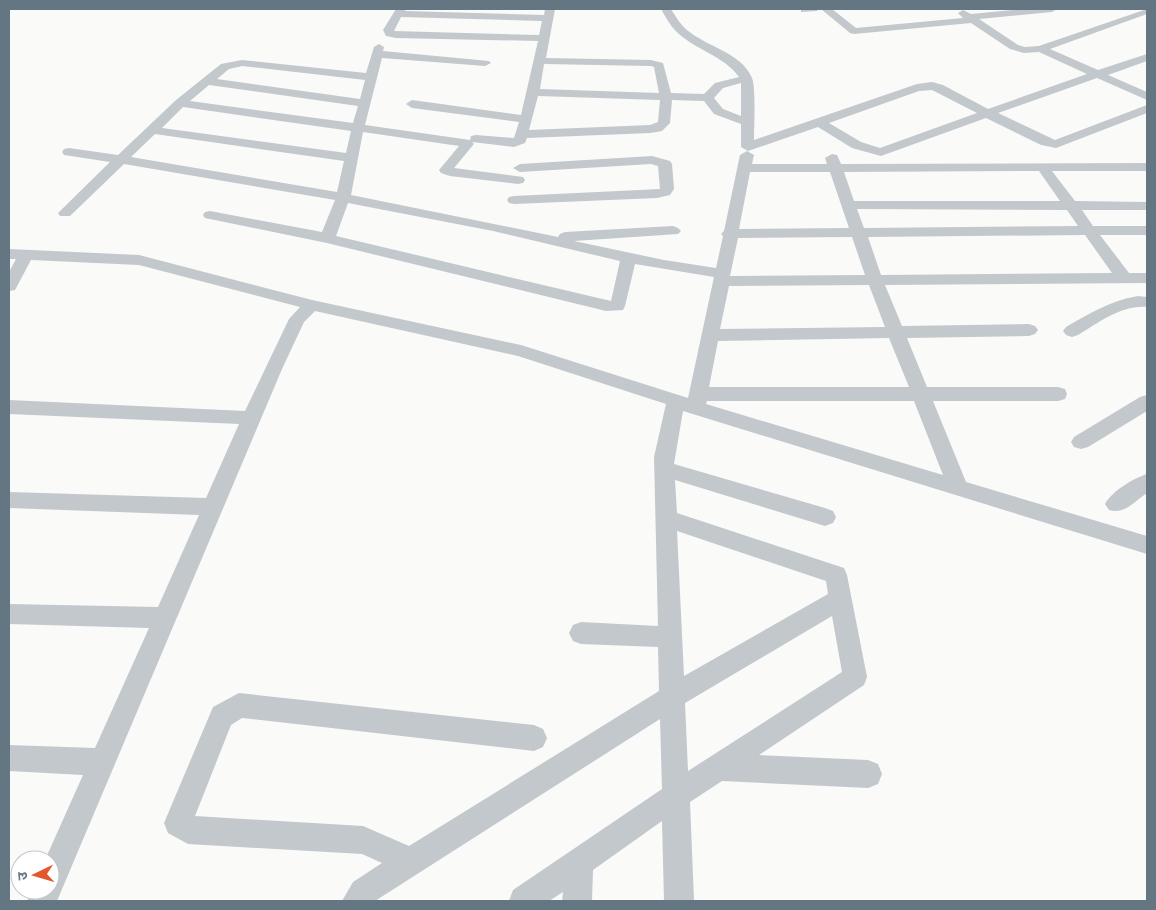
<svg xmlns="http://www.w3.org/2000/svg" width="1156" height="910" font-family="Rubik,'Noto Sans Devanagari',sans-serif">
  <rect width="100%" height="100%" fill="#fafaf8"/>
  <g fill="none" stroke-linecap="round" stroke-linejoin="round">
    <!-- minor -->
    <g fill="#c3c8cc" fill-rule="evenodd">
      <path d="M396,9H406L405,11L544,15L545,9H555L546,58L651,60L663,63L671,93L704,94L715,83L739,77C724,56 698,51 679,34C671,27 666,18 661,9H671C676,17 680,24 687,30C707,47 742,53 752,78C756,86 754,129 754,140L917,84L932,82L943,85L988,109L1087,74L1039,52L1024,53L1010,49L971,23L854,34L850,33L821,9H832L856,28L963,18L958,13L963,10L971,14L1022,9H1057L1052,12L979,19L1018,45L1025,47L1039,46L1147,9V14L1050,49L1098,70L1147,54V61L1108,75L1147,92V100L1097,78L998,113L1055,140L1147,105V113L1056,148L1041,145L986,118L881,156L852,148L818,127L748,151L741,147V124L714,114L704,101L672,100L670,123L662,131L650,133L527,138L525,143L514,147L472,142L474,144L454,168L523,177L525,180L523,183L518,184L450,176L441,173L439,170L459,146L363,132L351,195L558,237L560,234L565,232L673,226L678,228L681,231L678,234L574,241L664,260L716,268L723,236L721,234L724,231L740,155L747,151L754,155L752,164H827L825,158L832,154L837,155L841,164L1147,163V171H1052L1075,201L1147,202V210H1082L1093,226H1147V235H1100L1129,273H1147V283L885,285L902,326L1029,324L1035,326L1038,330L1035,334L1029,336L907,338L927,387H1058L1065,389L1067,394L1065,399L1058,401H933L966,482L1147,536V554L683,411L674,464L825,508L833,511L836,517L833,523L825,526L675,480L677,513L844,568L847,575L867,677L864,685L759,755L868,760L878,764L882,774L878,784L868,788L722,781L690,802L694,901H664L662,821L593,870L592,901H562L563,892L549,901H509L513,890L662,789L660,719L375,901H342L353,882L382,863L362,854L188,844L168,833L164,823L213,707L239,693L534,725L543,729L547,738L543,747L534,751L242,718L231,725L195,816L363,826L409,846L659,691L658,647L581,644L573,641L569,633L573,625L581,622L658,626L654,457L666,404L518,356L315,311L304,322L282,369L57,901H27L32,890H50V860H45L83,775L9,771V745L95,748L149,628L9,624V604L158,607L199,515L9,508V492L206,498L239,424L9,414V400L245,411L289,319L300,307L139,265L31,260L15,290L9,291V272L16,259H9V249L139,255L312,300L521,345L688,398L714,277L635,264L625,306L623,310L606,311L327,243L205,218L203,215L205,212L210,211L322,232L335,200L124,164L70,216H60L58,213L110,162L64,155L62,152L64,149L69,148L118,155L176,100L221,64L242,60L366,73L374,47L379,44L384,47L383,51L489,61L491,63L485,66L382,58L365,125L470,140L471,136L476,135L514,138L519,122L412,108L406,104L412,100L521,115L538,41L396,38L386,36L383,30ZM401,17L542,21L539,35L394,31ZM544,64L651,66L654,67L659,93L540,89ZM242,66L365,80L360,99L217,79L229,69ZM741,83V116L723,109L714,98L723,88ZM209,85L358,106L353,123L190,101ZM932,90L977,113L880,148L861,142L829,123L919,91ZM538,96L660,100L658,122L650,125L529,130ZM183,107L351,131L346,153L162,128ZM155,134L344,161L337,192L131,157ZM1039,171L1060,201H854L844,172ZM750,172H830L849,228L739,229ZM348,203L493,231L620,261L611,301L336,236ZM857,209L1067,210L1078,226L864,228ZM1085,235L1112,273L881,275L868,237ZM852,237L865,275L730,276L738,238ZM869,285L885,327L720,329L729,286ZM889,338L909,387H709L718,341ZM707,401H914L943,475L706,404ZM677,531L826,581L828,594L684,676ZM832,616L842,672L688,771L685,703Z"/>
      <path d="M801,9H818L817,11L801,12Z"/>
      <path d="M652,156L670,161L672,164L674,189L670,195L657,198L514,204L509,203L507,200L509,197L514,196L660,189L658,166L651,164L520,172L513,168L520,164Z"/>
      <path d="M1138,296L1147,297V307C1121,305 1100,322 1078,335L1072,337L1066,335L1063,331L1066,327C1089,314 1111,300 1138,296Z"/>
      <path d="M1147,395V411L1088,447L1081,449L1074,447L1071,442L1074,437L1140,397Z"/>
      <path d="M1147,474V493C1135,501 1124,515 1109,510L1105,504C1112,491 1134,478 1147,474Z"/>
    </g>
  </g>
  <!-- border -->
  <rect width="1156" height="910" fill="none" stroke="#657683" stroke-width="20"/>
  <!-- north arrow -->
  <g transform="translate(35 875) rotate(265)"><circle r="24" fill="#ffffff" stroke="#c1c8cd"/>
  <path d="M0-4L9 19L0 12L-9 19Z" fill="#e4572e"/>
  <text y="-8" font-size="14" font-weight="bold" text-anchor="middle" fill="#657683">उ</text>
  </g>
</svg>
